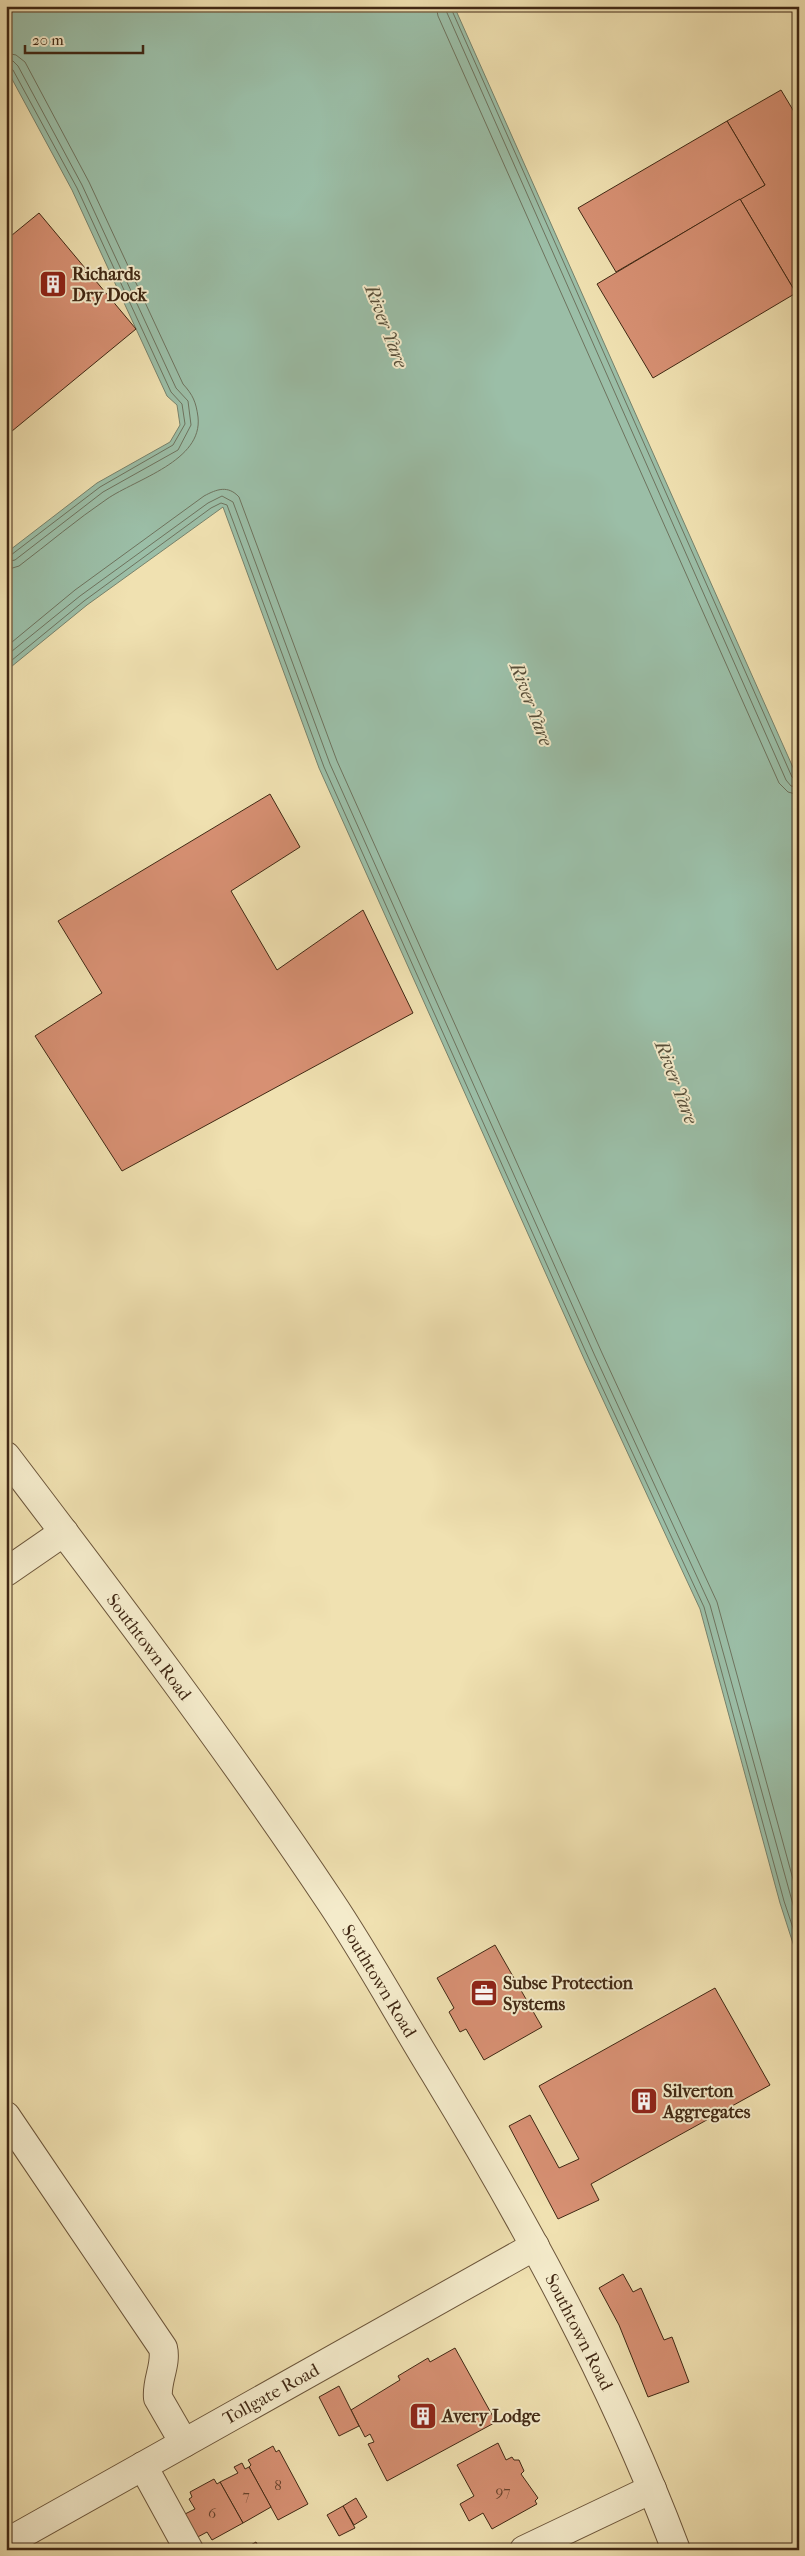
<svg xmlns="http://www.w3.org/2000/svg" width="805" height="2556" font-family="'IM FELL French Canon',serif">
  <rect width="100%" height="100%" fill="#f0e1b1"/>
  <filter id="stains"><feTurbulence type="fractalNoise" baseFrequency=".004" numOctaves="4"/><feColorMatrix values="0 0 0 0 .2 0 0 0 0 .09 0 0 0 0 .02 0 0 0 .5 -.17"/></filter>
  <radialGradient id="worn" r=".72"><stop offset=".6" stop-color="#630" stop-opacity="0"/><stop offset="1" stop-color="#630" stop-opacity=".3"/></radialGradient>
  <!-- water -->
  <path fill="#9bbea7" stroke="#77826c" d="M6,6H454L799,781V1962L780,1903L700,1609L585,1361L319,768L223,507L87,605L6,671V553L97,483L170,442L180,425L177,405L167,396L72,190L6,68Z"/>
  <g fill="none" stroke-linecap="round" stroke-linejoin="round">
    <!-- shore -->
    <g stroke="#6e735e" stroke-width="1">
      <path d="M436,6L438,16L779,783L788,792L799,795"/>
      <path d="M444,6L786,780L791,786L799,787"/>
      <path d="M450,6L792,777L799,781"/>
      <path d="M6,53L16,55L25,62L89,182L183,384C193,395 196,402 198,417C203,461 136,479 107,499C76,520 48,544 19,566L6,570"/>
      <path d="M6,60L13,61L18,66L82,185L176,388L188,401L191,425L178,450L103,492L15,560L6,562"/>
      <path d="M6,67L13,70L77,188L171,392L182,404L185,424L173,445L100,487L11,555L6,556"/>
      <path d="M6,647L75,590L204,496C217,489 228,485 239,497L337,761L602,1353L717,1602L799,1901"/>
      <path d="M6,656L80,596L208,503L222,496L233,502L330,764L595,1356L710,1605L799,1926"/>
      <path d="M6,665L84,601L211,508L221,503L227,505L324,767L589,1359L704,1607L784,1901L799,1946"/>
    </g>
  </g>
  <!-- building -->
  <g fill="#d79073" stroke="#402814">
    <path d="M781,90L799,120V291L796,293L740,199L765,185L727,121Z"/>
    <path d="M727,121L765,185L616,272L578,208Z"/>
    <path d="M740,199L796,293L653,378L597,284Z"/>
    <path d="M39,213L136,329L6,436V240Z"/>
    <path d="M270,794L300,847L231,891L277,970L363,910L413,1013L122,1171L35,1036L102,993L58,921Z"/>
    <path d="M495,1945L542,2027L484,2060L466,2029L460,2032L449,2012L454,2008L437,1978Z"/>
    <path d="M715,1988L770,2085L591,2184L599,2200L558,2219L509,2126L530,2115L559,2168L579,2159L539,2086Z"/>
    <path d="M623,2274L633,2292L641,2288L664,2340L672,2337L689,2382L648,2397L619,2325L599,2288Z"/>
    <path d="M455,2348L496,2422L387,2481L368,2444L374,2442L370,2434L365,2437L351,2410L400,2380L398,2376L428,2358L430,2362Z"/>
    <path d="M339,2386L359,2426L339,2436L319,2397Z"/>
    <path d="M498,2443L506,2460L512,2457L514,2460H519L524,2471L521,2474L538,2498L535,2501L537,2504L492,2529L483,2513L469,2521L460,2504L474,2496L457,2465Z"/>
    <path d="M273,2446L276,2452L279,2450L308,2504L278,2520L249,2467L251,2465L248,2460Z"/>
    <path d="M242,2463L245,2469L249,2467L271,2507L243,2523L220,2482L238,2473L234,2467Z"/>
    <path d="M214,2479L217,2484L220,2482L243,2523L212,2540L207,2532L192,2540L179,2517L195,2509L189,2499L192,2497L190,2492Z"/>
    <path d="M356,2498L367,2517L354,2525L343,2506Z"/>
    <path d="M343,2506L355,2528L339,2536L327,2515Z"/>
    <path d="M256,2542L260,2550H242Z"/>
  </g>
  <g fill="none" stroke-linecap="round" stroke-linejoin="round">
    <!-- minor casing -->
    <g stroke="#6c563b" stroke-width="30">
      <g id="minor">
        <path d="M6,1456C117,1602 228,1748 330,1901C367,1956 399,2015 434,2072C527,2225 613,2383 676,2550"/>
        <path d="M6,1572L64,1532"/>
        <path d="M6,2116L163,2348C167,2364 156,2381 158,2398L184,2443"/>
        <path d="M143,2466L189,2550"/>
        <path d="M6,2543L535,2246"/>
        <path d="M524,2550L652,2489"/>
      </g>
    </g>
    <!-- minor -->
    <use href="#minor" stroke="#f5eccc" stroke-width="28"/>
  </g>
  <!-- icons -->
  <defs>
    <g id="building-square" transform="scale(1.4375)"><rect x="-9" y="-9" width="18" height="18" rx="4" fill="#8f2418" stroke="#f5eccc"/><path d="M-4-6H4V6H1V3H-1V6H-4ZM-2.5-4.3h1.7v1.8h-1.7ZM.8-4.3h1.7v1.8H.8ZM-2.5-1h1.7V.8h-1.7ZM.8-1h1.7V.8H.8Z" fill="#fff"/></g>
    <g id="office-square" transform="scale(1.4375)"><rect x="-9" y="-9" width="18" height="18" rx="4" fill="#8f2418" stroke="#f5eccc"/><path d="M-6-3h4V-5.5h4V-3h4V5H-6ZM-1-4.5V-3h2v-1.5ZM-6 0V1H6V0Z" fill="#fff"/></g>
  </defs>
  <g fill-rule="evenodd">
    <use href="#building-square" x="53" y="284"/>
    <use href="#office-square" x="484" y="1993"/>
    <use href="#building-square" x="644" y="2101"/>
    <use href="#building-square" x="423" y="2416"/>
  </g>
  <g text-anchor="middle" stroke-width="4" stroke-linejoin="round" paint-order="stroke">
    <!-- number labels -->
    <g font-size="15" fill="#66422c">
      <text x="278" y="2490">8</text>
      <text x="503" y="2496">97</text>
      <text x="246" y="2500">7</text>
      <text x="212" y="2518">6</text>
    </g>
    <!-- poi labels -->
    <g font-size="18" font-weight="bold" fill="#402814" stroke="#f5eccc" text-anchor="start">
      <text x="72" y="280">Richards<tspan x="72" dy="21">Dry Dock</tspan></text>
      <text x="503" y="1989">Subse Protection<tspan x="503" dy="21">Systems</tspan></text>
      <text x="663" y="2097">Silverton<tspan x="663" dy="21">Aggregates</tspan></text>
      <text x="442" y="2422">Avery Lodge</text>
    </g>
    <!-- street labels -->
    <g font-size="18" fill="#402814" stroke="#f5eccc">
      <text transform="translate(149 1647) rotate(53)" y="6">Southtown Road</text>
      <text transform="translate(379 1981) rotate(59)" y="6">Southtown Road</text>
      <text transform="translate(579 2332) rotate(63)" y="6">Southtown Road</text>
      <text transform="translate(271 2394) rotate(-29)" y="6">Tollgate Road</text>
    </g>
    <!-- water labels -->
    <g font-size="19" font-style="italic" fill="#574e39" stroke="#f5eccc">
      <text transform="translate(387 326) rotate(69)" y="7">River Yare</text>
      <text transform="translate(532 704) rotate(69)" y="7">River Yare</text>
      <text transform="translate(677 1082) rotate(69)" y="7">River Yare</text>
    </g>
  </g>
  <!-- margin -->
  <rect width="805" height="2556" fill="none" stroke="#f0e1b1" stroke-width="25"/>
  <rect x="8" y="8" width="790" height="2541" fill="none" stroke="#402814" stroke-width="2.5"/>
  <rect x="12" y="12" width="780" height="2531" fill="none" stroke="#402814"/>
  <!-- scale -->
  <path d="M25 45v8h118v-8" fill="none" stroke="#402814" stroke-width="2.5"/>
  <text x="32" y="45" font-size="15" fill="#402814" stroke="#f5eccc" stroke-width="4" paint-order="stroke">20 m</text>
  <rect width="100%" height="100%" filter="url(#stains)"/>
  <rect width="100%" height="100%" fill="url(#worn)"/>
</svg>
